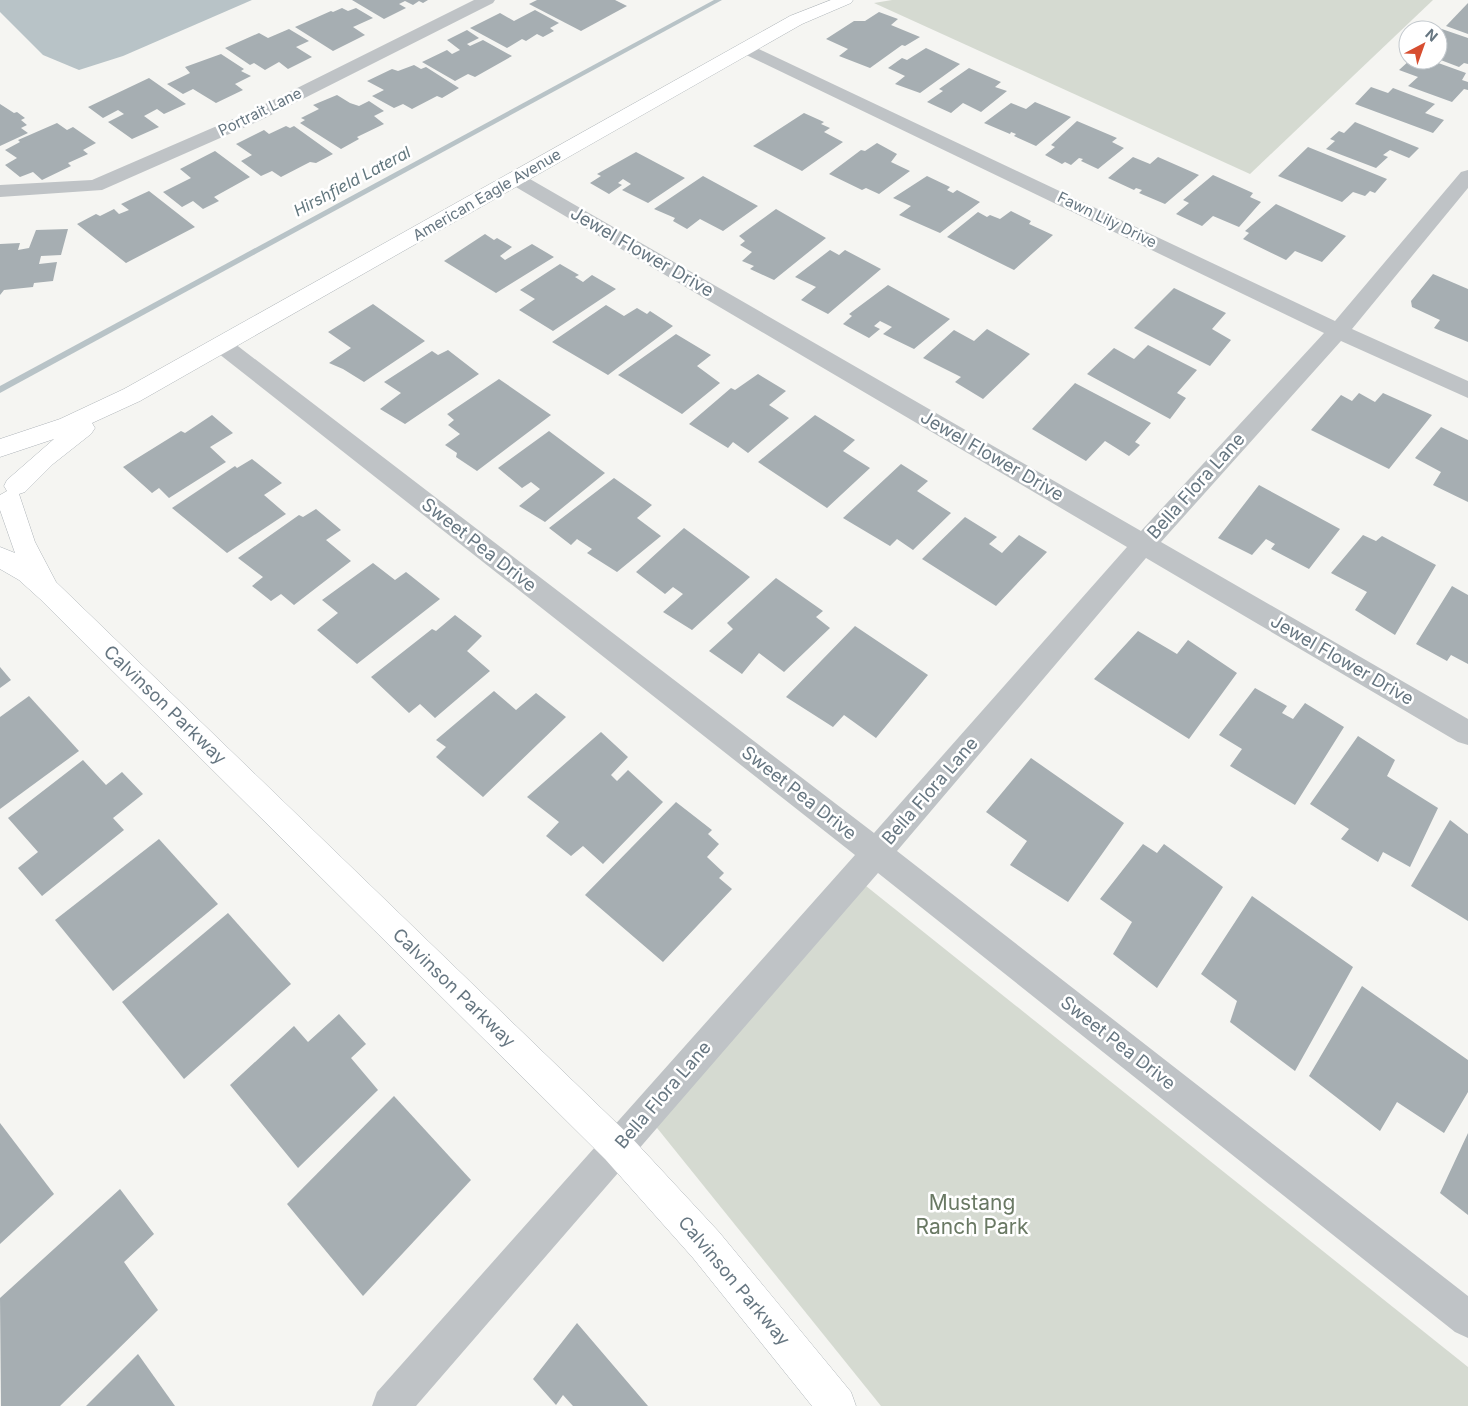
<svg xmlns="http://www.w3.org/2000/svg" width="1468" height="1406" font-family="Inter,sans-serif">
  <rect width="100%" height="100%" fill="#f5f5f2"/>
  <!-- green -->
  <g fill="#d5dad1">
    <path d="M892,0H1433L1250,174L874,3Z"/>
    <path d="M851,874L1468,1367V1406H881L645,1113Z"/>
  </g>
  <!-- water -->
  <path fill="#b8c3c7" d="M0,0H252L123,56L79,70L43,55L0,12Z"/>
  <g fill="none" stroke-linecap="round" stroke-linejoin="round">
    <!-- stream -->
    <path fill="#b8c3c7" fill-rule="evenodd" d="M714,0H722L0,393V386Z"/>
  </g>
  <!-- building -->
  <g fill="#a6aeb2">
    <path d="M352,0H428L423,3L419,1L413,5L405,1L399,4L406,8L384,19Z"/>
    <path d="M537,0H615L627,6L581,31L529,4Z"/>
    <path d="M1468,3V34L1446,26Z"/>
    <path d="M342,8L348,11L356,8L373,18L353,27L365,35L333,51L295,27L331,11L333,12Z"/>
    <path d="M535,10L559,23L550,28L554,31L543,37L537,34L526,41L522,39L507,48L470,28L500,13L514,21Z"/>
    <path d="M879,12L898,19L891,25L920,37L905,46L902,45L870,68L839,56L848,49L826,39L854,21H865Z"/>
    <path d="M1433,26L1468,38V64L1464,63L1459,67L1438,59V30H1428Z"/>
    <path d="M289,29L309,41L296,47L312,57L288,69L279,62L265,70L254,63L250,65L225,48L259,33L268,38Z"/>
    <path d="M467,30L479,38L467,44L470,46L483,40L512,56L475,77L468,74L455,81L422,62L447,50L452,54L460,50L447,40Z"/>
    <path d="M926,48L960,64L920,93L895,84L905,76L888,68L902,58L907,60Z"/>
    <path d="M221,54L244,69L241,71L251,76L235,84L243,90L216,103L193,89L183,94L167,84L190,73L185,67Z"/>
    <path d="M1410,60H1430L1466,73L1462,80L1468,82V90L1464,89L1452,102L1408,86L1418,77L1399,70Z"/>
    <path d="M414,65L421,69L426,67L459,88L442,98L437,96L412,109L403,104L394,108L372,96L384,90L367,81L392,69L398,71Z"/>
    <path d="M969,68L1001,82L995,87L1007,91L981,112L963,103L951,113L927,102L943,91L939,89Z"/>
    <path d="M149,78L186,104L164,114L157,109L144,116L159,127L132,139L108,122L124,114L118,110L103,118L88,107Z"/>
    <path d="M1371,87L1388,93L1393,88L1435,104L1425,113L1444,120L1433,133L1355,104Z"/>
    <path d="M337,95L350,103L359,106L369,101L384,111L374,116L384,124L357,137L359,139L341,149L300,123L305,120L301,118L319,109L313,105Z"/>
    <path d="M1035,102L1071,117L1036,146L1014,136L1016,134L1011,132L1010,134L984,123L1011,103L1026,109Z"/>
    <path d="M0,104L14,113L17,112L25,118L21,120L27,125L21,128L28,133L0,146Z"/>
    <path d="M804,113L824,122L821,124L830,128L824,132L843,142L802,171L753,146Z"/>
    <path d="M1077,121L1117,138L1112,142L1124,148L1098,169L1081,161L1083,159L1079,158L1071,165L1065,162L1062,164L1045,155L1055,147L1051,145Z"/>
    <path d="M1355,122L1419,148L1409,158L1390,150L1383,155L1388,157L1376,168L1326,149L1335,141L1330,139L1339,131L1344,133Z"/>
    <path d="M57,123L67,130L73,127L96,143L83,150L88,154L68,163L71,166L42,180L33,172L20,177L5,165L17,158L5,150L20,142L18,140Z"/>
    <path d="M286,126L290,128L294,126L333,154L316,163L310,162L281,177L272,171L261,176L241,161L252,155L236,144L264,130L269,134Z"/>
    <path d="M877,143L897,154L891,162L910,171L879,194L866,188L862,190L829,174L861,150L865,151Z"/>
    <path d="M1308,147L1387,179L1375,193L1370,191L1365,196L1353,192L1342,202L1278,176Z"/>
    <path d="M215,151L250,177L214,197L219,201L203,209L193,201L182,207L163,192L191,178L180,169Z"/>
    <path d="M636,152L685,178L648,203L622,190L631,184L623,179L618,183L622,185L609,194L590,183L601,176L597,174Z"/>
    <path d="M1133,157L1150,164L1158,157L1199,175L1165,204L1139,193L1142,190L1136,188L1134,190L1108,178Z"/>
    <path d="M1213,175L1253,193L1250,197L1261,202L1239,227L1213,216L1202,226L1176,214L1189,203L1183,200Z"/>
    <path d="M703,176L758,206L723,231L700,219L687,229L673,221L675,218L654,209Z"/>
    <path d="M927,176L950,187L947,190L953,193L957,190L980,202L940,233L899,215L911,206L893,198Z"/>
    <path d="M149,191L195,227L126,263L77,224L96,214L100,216L114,209L119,214L129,210L121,204Z"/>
    <path d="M1276,204L1346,236L1322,262L1295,251L1286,260L1243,239L1249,233L1245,231Z"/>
    <path d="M776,209L826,238L774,280L750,269L754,266L742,261L752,252L740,245L745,241L739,236Z"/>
    <path d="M1011,211L1031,221L1029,224L1053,235L1014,270L947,237L978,212L987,217L990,215L1000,219Z"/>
    <path d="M68,229L61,255L41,256L39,264L57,262L53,281L34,283L33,287L4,290L0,295V244L20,243L18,250L29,248L36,230Z"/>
    <path d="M485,234L494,240L497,238L512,247L500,256L505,260L532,244L554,257L496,293L444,261Z"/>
    <path d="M830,250L839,255L845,250L881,269L828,314L801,300L816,287L795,277Z"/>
    <path d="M560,264L579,275L575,277L583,282L592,275L616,289L553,331L519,310L535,299L520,290Z"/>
    <path d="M1433,274L1468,289V342L1434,328L1440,320L1412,307L1411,301Z"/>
    <path d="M888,285L950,319L914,349L883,334L892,327L880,321L874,326L880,329L869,338L843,324L852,316L849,314Z"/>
    <path d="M1174,288L1226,313L1212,329L1231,340L1210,366L1134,328Z"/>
    <path d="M373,304L425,341L364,382L343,369L329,363L351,348L328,332Z"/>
    <path d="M606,305L624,316L637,308L647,314L650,311L673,326L608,375L552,342Z"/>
    <path d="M987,329L1030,354L983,399L955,382L961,377L923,358L954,330L974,341Z"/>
    <path d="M676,334L711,355L697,366L720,383L682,414L618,375Z"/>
    <path d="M1148,345L1197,370L1177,393L1186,398L1170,419L1087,374L1114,348L1134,359Z"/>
    <path d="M448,350L479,374L405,424L380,409L401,393L384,382L432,351L438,355Z"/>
    <path d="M758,374L786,391L769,405L789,418L748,453L733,442L728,448L689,424L731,388L735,390Z"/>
    <path d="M499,379L551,415L477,471L456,457L457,453L445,445L460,434L448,425L454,420L447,414Z"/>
    <path d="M1075,383L1151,423L1135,442L1140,445L1129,456L1105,441L1086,461L1032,429Z"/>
    <path d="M1359,393L1375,402L1383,393L1432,415L1389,469L1311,430L1341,395L1352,401Z"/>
    <path d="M212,415L233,433L210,447L226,462L169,498L159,488L152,493L123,467L181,431L185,433Z"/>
    <path d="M815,415L855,440L843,451L870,468L827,508L758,462Z"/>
    <path d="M1441,427L1468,440V502L1433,485L1441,472L1415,458Z"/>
    <path d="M549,431L605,473L545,522L519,506L540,489L531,482L522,488L498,468Z"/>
    <path d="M252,459L282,483L264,495L286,514L227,553L172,508L235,466L237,468Z"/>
    <path d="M901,464L928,481L917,491L951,513L913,550L897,539L890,546L843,518Z"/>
    <path d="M614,478L652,505L637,518L661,536L617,572L587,553L592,549L577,539L571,545L549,528Z"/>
    <path d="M1259,485L1340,529L1309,569L1271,549L1275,544L1266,539L1252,555L1218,538Z"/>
    <path d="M316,509L341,530L326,540L351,561L294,605L281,594L271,601L252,586L263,577L238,558L299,515L303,517Z"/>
    <path d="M965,517L997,537L989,544L1002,553L1019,535L1047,552L996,606L922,559Z"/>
    <path d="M684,528L750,577L692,630L663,612L683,594L673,587L665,594L636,572Z"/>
    <path d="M1363,535L1376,541L1382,536L1436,565L1395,635L1355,610L1367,592L1331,573Z"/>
    <path d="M373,563L395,580L406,572L440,599L357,664L317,630L338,613L322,600Z"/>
    <path d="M776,578L823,611L816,617L830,628L784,672L759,653L742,674L709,651L733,629L727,623Z"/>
    <path d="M1452,586L1468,595V664L1451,655L1447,661L1416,644Z"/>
    <path d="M455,615L482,636L467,651L490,671L435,718L420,704L409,713L371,677L432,629L436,631Z"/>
    <path d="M855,626L928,675L876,738L844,715L833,727L786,697Z"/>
    <path d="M1138,631L1177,654L1188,640L1237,673L1189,739L1094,679Z"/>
    <path d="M0,667L11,680L0,688Z"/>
    <path d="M1255,688L1287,706L1282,713L1293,719L1305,703L1344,727L1295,805L1230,766L1242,749L1219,735Z"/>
    <path d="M494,691L516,710L536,693L566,717L483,797L436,757L446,747L436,740Z"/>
    <path d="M29,696L79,751L0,809V717Z"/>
    <path d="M601,732L628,757L611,775L617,781L628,770L663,802L603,864L583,846L571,856L546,836L559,822L527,797Z"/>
    <path d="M1358,736L1395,760L1387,776L1438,808L1410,867L1383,852L1378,862L1341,839L1349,829L1310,804Z"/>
    <path d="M1031,758L1124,823L1068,902L1010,865L1027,841L986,812Z"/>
    <path d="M83,760L106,785L122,772L143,794L113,818L124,830L42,896L18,868L38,852L8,818Z"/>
    <path d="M676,802L712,830L708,834L719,844L707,857L724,873L719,878L732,889L663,962L585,895Z"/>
    <path d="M1450,820L1468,834V921L1411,886Z"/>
    <path d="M159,839L218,904L113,991L55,920Z"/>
    <path d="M1143,844L1157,853L1164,844L1223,887L1157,988L1113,954L1132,922L1100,899Z"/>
    <path d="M1252,896L1353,967L1295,1071L1230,1022L1237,1001L1201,974Z"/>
    <path d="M228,913L291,984L184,1079L122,1002Z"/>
    <path d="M1362,986L1468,1060V1092L1444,1133L1397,1102L1380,1131L1309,1076Z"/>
    <path d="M339,1014L366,1044L351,1058L378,1090L298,1168L230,1085L294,1026L308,1042Z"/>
    <path d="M394,1096L471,1180L363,1296L287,1204Z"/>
    <path d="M0,1123L54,1194L0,1244Z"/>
    <path d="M1468,1133V1215L1440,1193Z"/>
    <path d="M120,1189L154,1234L124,1262L158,1310L60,1406H1L0,1298Z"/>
    <path d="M577,1323L648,1406H573L563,1395L556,1405L533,1379Z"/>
    <path d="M138,1354L175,1406H86Z"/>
  </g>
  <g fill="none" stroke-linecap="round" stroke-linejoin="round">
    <!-- secondary casing -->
    <g stroke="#afb5b9" stroke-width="1">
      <path id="secondary" d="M831,0H853L851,3L802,24L140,401L92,423L95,428L91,434L53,464L25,492L19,494L35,542L56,582L629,1135L719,1232L851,1392L856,1406H812L693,1258L605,1159L40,599L19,580L0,569V547L15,553L0,510V495L7,491L4,486L7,480L54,439L0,457V439L60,419L124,389L790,16Z"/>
    </g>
    <!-- street -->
    <g fill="#bfc3c6" fill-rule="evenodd">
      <path d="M474,0H495L493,3L259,121L102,190L0,197V185L92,180L247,113Z"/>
      <path d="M746,43L1335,321L1461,172L1468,170V188L1352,329L1468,381V398L1341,341L1161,542L1468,719V745L1458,742L1146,558L897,851L1468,1296V1338L1455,1332L878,873L416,1406H372L377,1392L855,855L214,350L211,345L214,340L222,338L230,340L874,833L1127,547L509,183L506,179L509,175L516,173L523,175L1141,531L1324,333L740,52L737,48L740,44Z"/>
    </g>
    <!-- secondary -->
    <use href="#secondary" fill="#fff" fill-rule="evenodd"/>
  </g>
  <g text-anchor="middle" stroke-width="5" stroke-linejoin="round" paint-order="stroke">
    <!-- far-street labels -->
    <g font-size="15" fill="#667681" stroke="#fff">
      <text transform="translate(260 112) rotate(-26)" y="5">Portrait Lane</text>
      <text transform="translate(487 195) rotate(-30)" y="5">American Eagle Avenue</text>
      <text transform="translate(1107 220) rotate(26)" y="5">Fawn Lily Drive</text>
    </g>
    <!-- far-water labels -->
    <g font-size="16" font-style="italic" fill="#62777e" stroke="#fff">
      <text transform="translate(352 181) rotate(-28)" y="6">Hirshfield Lateral</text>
    </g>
    <!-- street labels -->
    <g font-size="18" fill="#667681" stroke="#fff">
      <text transform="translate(642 252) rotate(30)" y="6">Jewel Flower Drive</text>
      <text transform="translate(992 456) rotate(30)" y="6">Jewel Flower Drive</text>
      <text transform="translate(1196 486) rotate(-48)" y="6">Bella Flora Lane</text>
      <text transform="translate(479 545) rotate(38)" y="6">Sweet Pea Drive</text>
      <text transform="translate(1342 660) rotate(30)" y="6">Jewel Flower Drive</text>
      <text transform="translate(165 705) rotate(44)" y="6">Calvinson Parkway</text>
      <text transform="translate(930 791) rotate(-49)" y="6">Bella Flora Lane</text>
      <text transform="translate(799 793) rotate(38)" y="6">Sweet Pea Drive</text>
      <text transform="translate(454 988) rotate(44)" y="6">Calvinson Parkway</text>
      <text transform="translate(1118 1043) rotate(38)" y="6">Sweet Pea Drive</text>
      <text transform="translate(663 1095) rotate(-49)" y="6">Bella Flora Lane</text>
      <text transform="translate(734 1281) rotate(50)" y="6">Calvinson Parkway</text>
    </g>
    <!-- near-park labels -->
    <g font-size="21" fill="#6a7964" stroke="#fff">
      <text x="972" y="1210">Mustang<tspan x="972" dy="24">Ranch Park</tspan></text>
    </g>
  </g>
  <!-- north arrow -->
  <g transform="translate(1423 45) rotate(41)"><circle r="24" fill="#ffffff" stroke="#c2c8cd"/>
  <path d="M0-4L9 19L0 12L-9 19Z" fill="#d74e30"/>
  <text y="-8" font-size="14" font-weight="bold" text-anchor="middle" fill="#667681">N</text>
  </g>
</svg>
